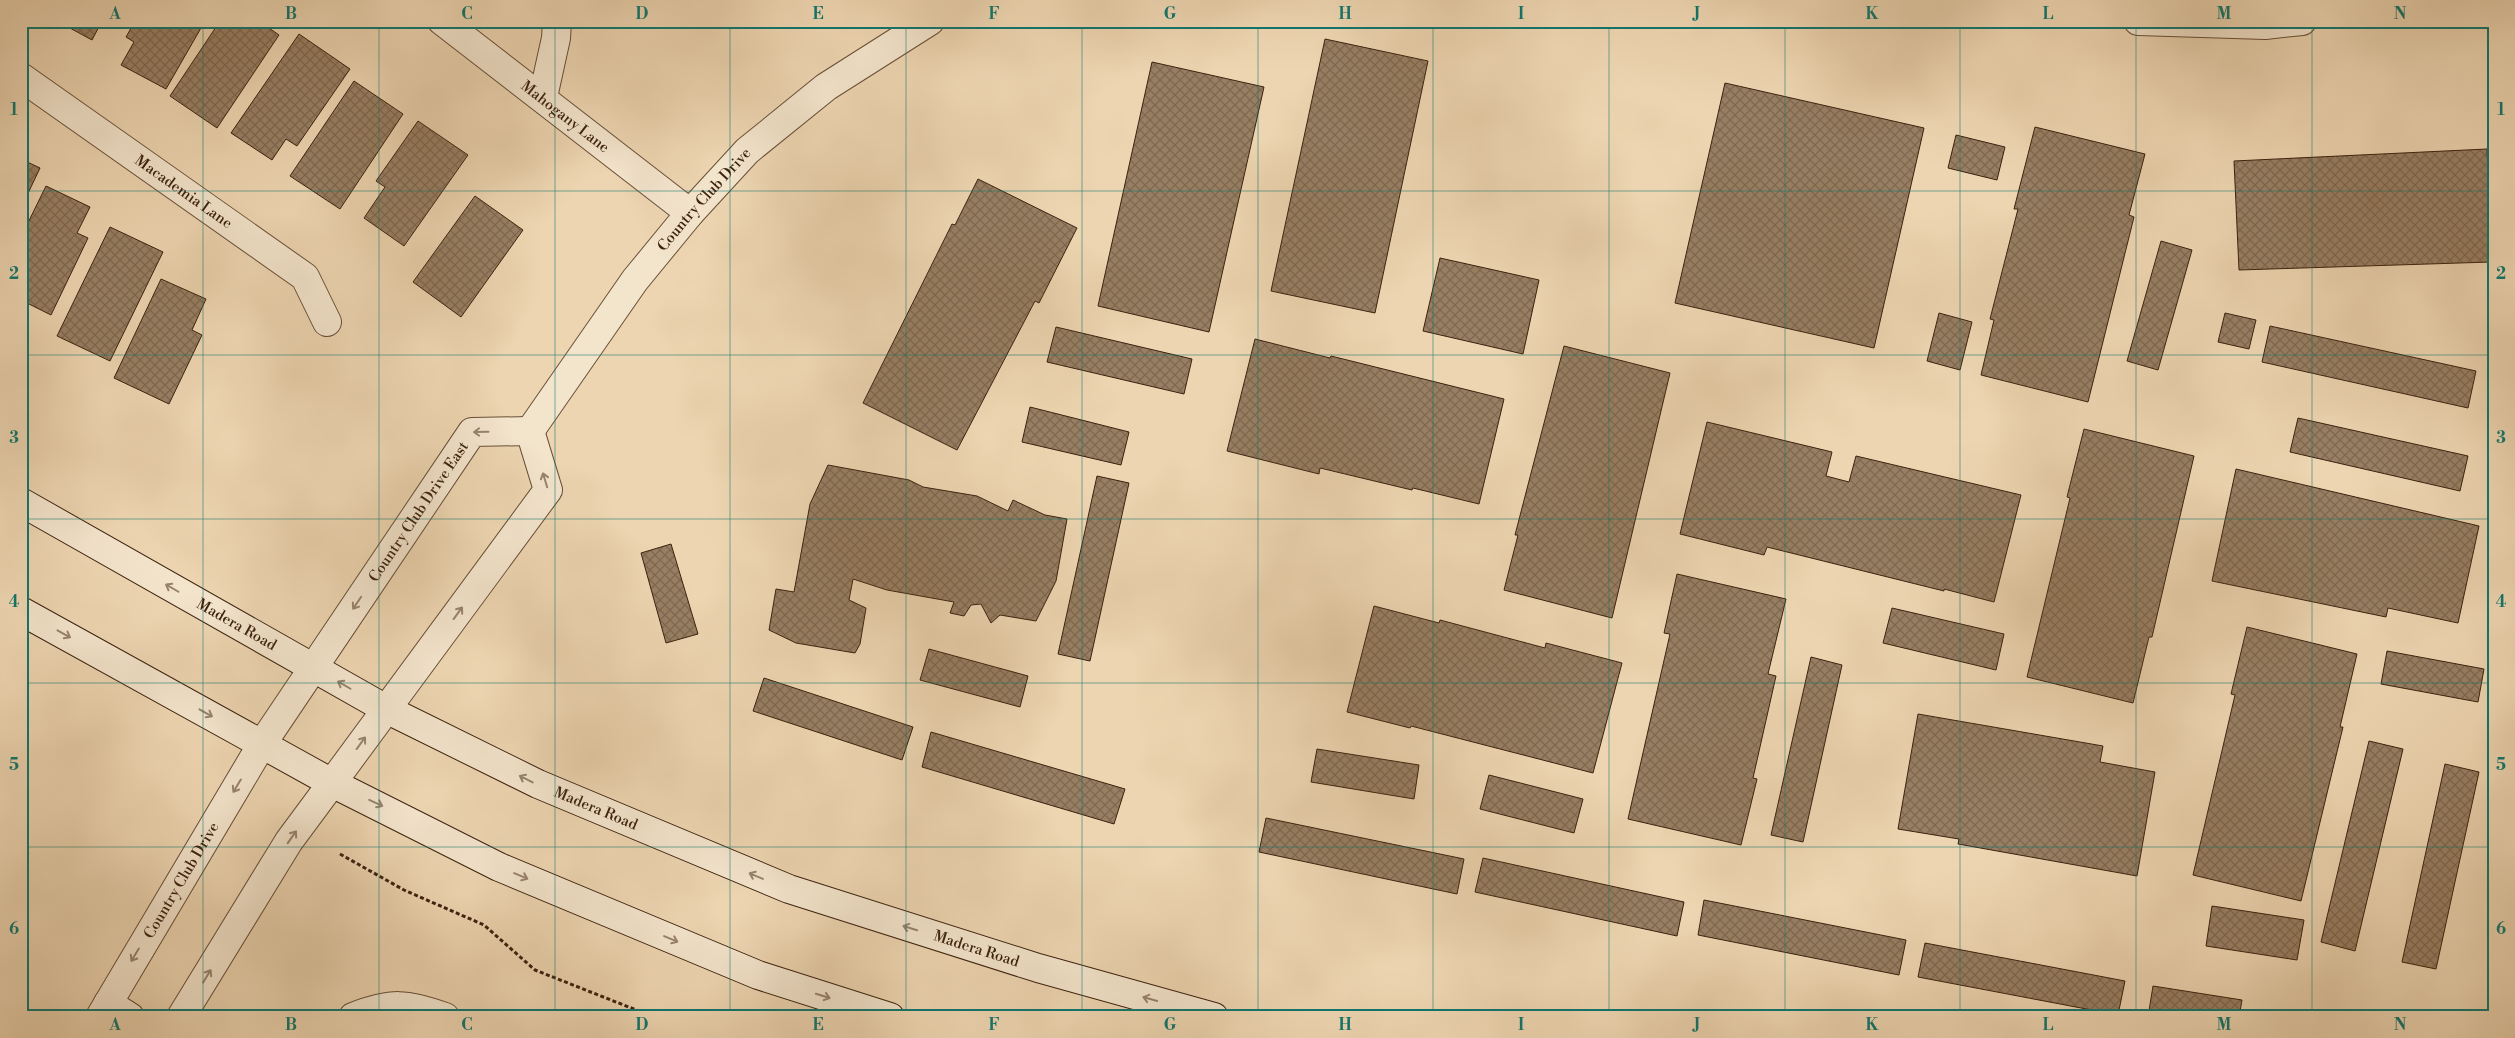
<svg xmlns="http://www.w3.org/2000/svg" width="2515" height="1038" font-family="'Libre Bodoni',serif">
  <defs>
    <pattern id="building-cross-hatch" width="8" height="8" patternUnits="userSpaceOnUse" patternTransform="scale(1.25)"><rect width="8" height="8" fill="#987f63"/><path d="M0 0l8 8M0 8l8-8" fill="none" stroke="#7d6850"/></pattern>
  </defs>
  <rect width="100%" height="100%" fill="#edd5b1"/>
  <filter id="stains"><feTurbulence type="fractalNoise" baseFrequency=".004" numOctaves="4"/><feColorMatrix values="0 0 0 0 .2 0 0 0 0 .09 0 0 0 0 .02 0 0 0 .5 -.17"/></filter>
  <radialGradient id="worn" r=".72"><stop offset=".6" stop-color="#630" stop-opacity="0"/><stop offset="1" stop-color="#630" stop-opacity=".3"/></radialGradient>
  <!-- building -->
  <g fill="url(#building-cross-hatch)" stroke="#3c220e">
    <path d="M57,21H102L92,40Z"/>
    <path d="M135,21H205L166,89L121,65L134,42L126,37Z"/>
    <path d="M220,21H259L279,35L217,128L170,96Z"/>
    <path d="M299,34L350,69L297,146L286,139L272,160L231,133Z"/>
    <path d="M1325,39L1428,61L1375,313L1271,291Z"/>
    <path d="M1152,62L1264,87L1209,332L1098,306Z"/>
    <path d="M354,81L403,114L340,209L290,176Z"/>
    <path d="M1725,83L1924,128L1874,348L1675,303Z"/>
    <path d="M418,121L468,155L404,246L364,218L385,187L376,181Z"/>
    <path d="M2035,127L2145,154L2129,215L2134,217L2088,402L1981,375L1994,320L1990,319L2018,209H2014Z"/>
    <path d="M1956,135L2005,147L1997,180L1948,168Z"/>
    <path d="M2487,149L2491,262L2239,270L2234,161Z"/>
    <path d="M21,159L40,168L21,208Z"/>
    <path d="M978,179L1077,228L1039,303L1035,301L957,450L863,403L952,224L955,225Z"/>
    <path d="M46,186L90,207L77,233L88,238L51,315L21,300V237Z"/>
    <path d="M475,196L523,230L461,317L413,282Z"/>
    <path d="M110,227L163,252L110,361L57,336Z"/>
    <path d="M2161,241L2192,250L2158,370L2127,361Z"/>
    <path d="M1440,258L1539,280L1523,354L1423,331Z"/>
    <path d="M161,279L206,299L192,330L202,335L169,404L114,378Z"/>
    <path d="M1939,313L1972,322L1960,370L1927,361Z"/>
    <path d="M2225,313L2256,320L2249,349L2218,342Z"/>
    <path d="M2270,326L2476,371L2468,408L2262,362Z"/>
    <path d="M1056,327L1192,359L1184,394L1047,362Z"/>
    <path d="M1255,339L1330,358L1331,356L1504,399L1479,504L1413,488L1412,490L1320,468L1319,474L1227,451Z"/>
    <path d="M1564,346L1670,373L1612,618L1504,590L1518,535H1515Z"/>
    <path d="M1030,407L1129,432L1121,465L1022,442Z"/>
    <path d="M2298,418L2468,456L2460,491L2290,452Z"/>
    <path d="M1707,422L1832,452L1826,476L1849,482L1856,456L2021,495L1994,602L1944,589V591L1767,547L1764,555L1680,534Z"/>
    <path d="M2084,429L2194,456L2152,637H2149L2133,703L2027,677L2070,498L2067,497Z"/>
    <path d="M828,465L909,480L923,487L977,496L1008,511L1013,500L1045,515L1067,519L1056,581L1036,621L1000,615L991,623L981,604L971,605L964,616L950,613L954,602L887,590L853,579L849,600L866,608L860,644L855,653L796,643L769,630L776,589L794,592L810,504Z"/>
    <path d="M2236,469L2479,526L2458,623L2388,608L2386,617L2212,581Z"/>
    <path d="M1097,476L1129,483L1090,661L1058,654Z"/>
    <path d="M671,544L698,634L666,643L641,553Z"/>
    <path d="M1677,574L1786,599L1768,674L1776,676L1753,778L1757,779L1741,845L1628,819L1670,634L1664,633Z"/>
    <path d="M1374,606L1439,623L1440,620L1545,648L1546,643L1622,663L1593,773L1411,726L1410,728L1347,712Z"/>
    <path d="M1892,608L2004,634L1996,670L1883,643Z"/>
    <path d="M2247,627L2357,654L2340,727H2343L2301,901L2193,875L2235,695L2231,694Z"/>
    <path d="M929,649L1028,676L1020,707L920,680Z"/>
    <path d="M2387,651L2484,669L2478,702L2381,684Z"/>
    <path d="M1811,657L1842,665L1803,842L1771,835Z"/>
    <path d="M764,678L913,727L902,760L753,711Z"/>
    <path d="M1918,714L2103,746L2100,762L2155,772L2137,876L1958,844L1959,839L1898,829Z"/>
    <path d="M931,732L1125,789L1114,824L922,767Z"/>
    <path d="M2369,741L2403,749L2355,951L2321,942Z"/>
    <path d="M1317,749L1419,765L1414,799L1311,782Z"/>
    <path d="M2445,764L2479,772L2436,969L2402,962Z"/>
    <path d="M1489,775L1583,799L1574,833L1480,809Z"/>
    <path d="M1266,818L1464,859L1457,894L1259,852Z"/>
    <path d="M21,841L29,854L21,859Z"/>
    <path d="M1483,858L1684,902L1677,936L1475,892Z"/>
    <path d="M1704,900L1906,940L1899,975L1698,935Z"/>
    <path d="M2212,906L2304,920L2297,960L2206,946Z"/>
    <path d="M1925,943L2125,981L2118,1015L1918,977Z"/>
    <path d="M2153,986L2242,1000L2239,1017H2148Z"/>
  </g>
  <g fill="none" stroke-linecap="round" stroke-linejoin="round">
    <!-- minor casing -->
    <g stroke="#684f37" stroke-width="30">
      <g id="minor">
        <path id="s1" d="M442,21L690,213"/>
        <path id="s2" d="M21,77L305,277L327,322"/>
        <path d="M543,97L556,38L557,21"/>
        <path d="M108,1003L130,1017"/>
        <path id="s3" d="M100,1017L262,744"/>
        <path d="M181,1017L289,841L332,783"/>
        <path d="M353,1017C391,1002 407,1003 445,1017"/>
      </g>
    </g>
    <!-- tertiary casing -->
    <g stroke="#684f37" stroke-width="30">
      <g id="tertiary">
        <path d="M2138,21L2265,25L2302,21"/>
        <path id="s4" d="M530,431L635,280L690,213L747,151L826,87L930,21"/>
        <path id="s5" d="M262,744L472,432L530,431"/>
        <path d="M332,783L548,490L530,431"/>
      </g>
    </g>
    <!-- secondary casing -->
    <g stroke="#3c220e" stroke-width="30">
      <g id="secondary">
        <path id="s6" d="M21,502L386,709L538,784L789,889L1038,968L1214,1017"/>
        <path d="M21,611L332,783L499,867L758,975L890,1017"/>
      </g>
    </g>
    <!-- path -->
    <path stroke="#3c220e" stroke-width="3" stroke-dasharray="4 2.5" stroke-linecap="butt" d="M340,854L404,890L484,925L535,970L654,1017"/>
    <!-- minor -->
    <use href="#minor" stroke="#f3e4cc" stroke-width="28"/>
    <!-- tertiary -->
    <use href="#tertiary" stroke="#f3e4cc" stroke-width="28"/>
    <!-- secondary -->
    <use href="#secondary" stroke="#f3e4cc" stroke-width="28"/>
  </g>
  <!-- one-way arrows -->
  <defs><path id="oneway-shaft" d="M-6 0H5M1.5-3L5.5 0L1.5 3" fill="none" stroke-width="1.6" stroke-linecap="round" stroke-linejoin="round" transform="scale(1.25)"/></defs>
  <g stroke="#98836d">
    <use href="#oneway-shaft" transform="translate(481 432) rotate(179)"/>
    <use href="#oneway-shaft" transform="translate(545 480) rotate(-107)"/>
    <use href="#oneway-shaft" transform="translate(172 588) rotate(-150)"/>
    <use href="#oneway-shaft" transform="translate(357 603) rotate(124)"/>
    <use href="#oneway-shaft" transform="translate(458 613) rotate(-54)"/>
    <use href="#oneway-shaft" transform="translate(64 634) rotate(29)"/>
    <use href="#oneway-shaft" transform="translate(344 685) rotate(-150)"/>
    <use href="#oneway-shaft" transform="translate(206 713) rotate(29)"/>
    <use href="#oneway-shaft" transform="translate(361 743) rotate(-54)"/>
    <use href="#oneway-shaft" transform="translate(526 779) rotate(-153)"/>
    <use href="#oneway-shaft" transform="translate(237 786) rotate(121)"/>
    <use href="#oneway-shaft" transform="translate(376 803) rotate(25)"/>
    <use href="#oneway-shaft" transform="translate(292 837) rotate(-55)"/>
    <use href="#oneway-shaft" transform="translate(521 876) rotate(23)"/>
    <use href="#oneway-shaft" transform="translate(756 876) rotate(-157)"/>
    <use href="#oneway-shaft" transform="translate(910 928) rotate(-163)"/>
    <use href="#oneway-shaft" transform="translate(671 939) rotate(23)"/>
    <use href="#oneway-shaft" transform="translate(135 955) rotate(121)"/>
    <use href="#oneway-shaft" transform="translate(207 976) rotate(-59)"/>
    <use href="#oneway-shaft" transform="translate(823 996) rotate(17)"/>
    <use href="#oneway-shaft" transform="translate(1150 999) rotate(-164)"/>
  </g>
  <!-- grid -->
  <path fill="none" stroke="#0f766e" stroke-width="1" stroke-opacity="0.55" d="M203,21V1017M379,21V1017M555,21V1017M730,21V1017M906,21V1017M1082,21V1017M1258,21V1017M1433,21V1017M1609,21V1017M1785,21V1017M1960,21V1017M2136,21V1017M2312,21V1017M21,191H2494M21,355H2494M21,519H2494M21,683H2494M21,847H2494"/>
  <g text-anchor="middle" stroke-width="4" stroke-linejoin="round" paint-order="stroke">
    <!-- street labels -->
    <g font-size="15" fill="#3c220e" stroke="#f3e4cc">
      <text dy="5" stroke="none"><textPath href="#s1" startOffset="156">Mahogany Lane</textPath></text>
      <text dy="5" stroke="none"><textPath href="#s2" startOffset="199">Macademia Lane</textPath></text>
      <text dy="5" stroke="none"><textPath href="#s4" startOffset="290">Country Club Drive</textPath></text>
      <text dy="5" stroke="none"><textPath href="#s5" startOffset="280">Country Club Drive East</textPath></text>
      <text dy="5" stroke="none"><textPath href="#s6" startOffset="248">Madera Road</textPath></text>
      <text dy="5" stroke="none"><textPath href="#s6" startOffset="652">Madera Road</textPath></text>
      <text dy="5" stroke="none"><textPath href="#s3" startOffset="159">Country Club Drive</textPath></text>
      <text dy="5" stroke="none"><textPath href="#s6" startOffset="1058">Madera Road</textPath></text>
    </g>
  </g>
  <!-- margin -->
  <rect width="2515" height="1038" fill="none" stroke="#edd5b1" stroke-width="55"/>
  <rect x="28" y="28" width="2460" height="982" fill="none" stroke="#0f766e" stroke-width="2"/>
  <g font-size="16" text-anchor="middle" font-weight="bold" fill="#0f766e">
    <text x="115" y="19">A</text>
    <text x="291" y="19">B</text>
    <text x="467" y="19">C</text>
    <text x="642" y="19">D</text>
    <text x="818" y="19">E</text>
    <text x="994" y="19">F</text>
    <text x="1170" y="19">G</text>
    <text x="1345" y="19">H</text>
    <text x="1521" y="19">I</text>
    <text x="1697" y="19">J</text>
    <text x="1872" y="19">K</text>
    <text x="2048" y="19">L</text>
    <text x="2224" y="19">M</text>
    <text x="2400" y="19">N</text>
    <text x="14" y="115">1</text>
    <text x="2501" y="115">1</text>
    <text x="14" y="279">2</text>
    <text x="2501" y="279">2</text>
    <text x="14" y="443">3</text>
    <text x="2501" y="443">3</text>
    <text x="14" y="607">4</text>
    <text x="2501" y="607">4</text>
    <text x="14" y="770">5</text>
    <text x="2501" y="770">5</text>
    <text x="14" y="934">6</text>
    <text x="2501" y="934">6</text>
    <text x="115" y="1030">A</text>
    <text x="291" y="1030">B</text>
    <text x="467" y="1030">C</text>
    <text x="642" y="1030">D</text>
    <text x="818" y="1030">E</text>
    <text x="994" y="1030">F</text>
    <text x="1170" y="1030">G</text>
    <text x="1345" y="1030">H</text>
    <text x="1521" y="1030">I</text>
    <text x="1697" y="1030">J</text>
    <text x="1872" y="1030">K</text>
    <text x="2048" y="1030">L</text>
    <text x="2224" y="1030">M</text>
    <text x="2400" y="1030">N</text>
  </g>
  <rect width="100%" height="100%" filter="url(#stains)"/>
  <rect width="100%" height="100%" fill="url(#worn)"/>
</svg>
